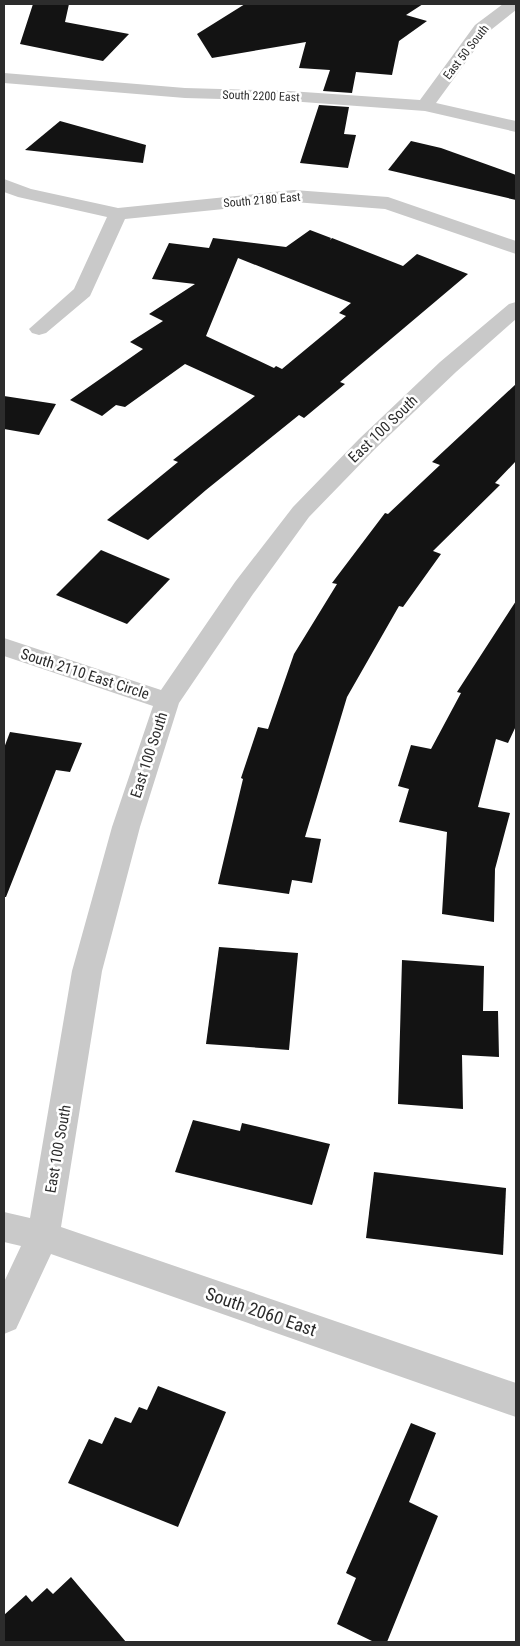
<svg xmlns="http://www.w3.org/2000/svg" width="520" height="1646" font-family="'Roboto Condensed',sans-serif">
  <rect width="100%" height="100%" fill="#fff"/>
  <!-- building -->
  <g fill="#131313" fill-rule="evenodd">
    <path d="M33,4H69L65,22L129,34L103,61L20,44Z"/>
    <path d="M245,4H423L406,15L427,21L399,41L392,75L356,72L352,93L323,91L330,70L299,68L306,42L212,58L197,34Z"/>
    <path d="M319,105L349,107L344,134L356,135L348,168L300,163Z"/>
    <path d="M60,121L146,145L143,163L25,150Z"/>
    <path d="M411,141L441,148L516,175V200L388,170Z"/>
    <path d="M310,230L331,238L330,240L332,238L403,266L417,254L468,274L340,382L345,384L304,418L299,415L206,490L148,540L107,520L178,462L173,460L255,396L185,364L125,407L116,405L102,416L70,400L143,349L130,342L163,321L149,314L195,284L152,279L169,243L209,248L213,238L286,247ZM238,258L351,303L339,313L346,316L282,369L276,366L274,368L206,336Z"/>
    <path d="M516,384V461L495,483L500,485L433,551L441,554L403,607L399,606L347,697L305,837L321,839L312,883L292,880L289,894L218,884L243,779L241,778L258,727L268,729L294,654L337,584L332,583L385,513L388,514L440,465L432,462Z"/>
    <path d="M4,396L56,404L39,435L4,429Z"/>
    <path d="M101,550L170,579L127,624L56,595Z"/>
    <path d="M516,601V726L508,743L496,739L478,807L510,813L495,869L494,922L442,914L447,832L399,822L409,789L398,786L411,745L431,749L461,693L457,692Z"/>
    <path d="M10,732L82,743L70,772L56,770L6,897H4V748Z"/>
    <path d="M219,947L298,953L289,1050L206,1044Z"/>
    <path d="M402,960L484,966L483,1011H498L499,1057L462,1055L463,1109L398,1104Z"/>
    <path d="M193,1120L240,1131L242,1123L330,1144L312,1205L175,1172Z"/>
    <path d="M374,1172L506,1188L503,1255L366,1238Z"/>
    <path d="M158,1386L226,1412L178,1527L68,1483L89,1439L102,1444L115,1417L131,1423L139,1407L147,1410Z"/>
    <path d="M411,1423L436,1433L409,1502L438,1516L387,1642H374L337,1624L356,1578L346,1573Z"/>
    <path d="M71,1577L126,1642H4V1615L26,1595L32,1602L47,1588L53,1594Z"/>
  </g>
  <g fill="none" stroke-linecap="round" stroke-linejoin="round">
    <!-- minor -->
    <g fill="#c9c9c9" fill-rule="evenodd">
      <path d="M503,4H516V10L487,33L436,103L516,121V132L425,111L289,101L185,98L4,83V73L185,88L289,91L420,100L475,25Z"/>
      <path d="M4,179L31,189L118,208L294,190L388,197L516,241V254L385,209L294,202L125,219L90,296L46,333L39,335L32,333L29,329L74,289L107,217L18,197L4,192Z"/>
      <path d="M516,302V319L456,372L375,449L309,517L253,594L179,703L140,827L102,971L61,1227L516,1383V1417L51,1254L16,1329L4,1334V1282L21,1246L4,1242V1212L30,1218L72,971L112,827L153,706L4,656V638L161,690L235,582L293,507L359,439L440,362L509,304Z"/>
    </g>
  </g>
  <g text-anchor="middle" stroke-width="5" stroke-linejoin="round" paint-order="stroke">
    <!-- far-street labels -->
    <g font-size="12" fill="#2c2c2c" stroke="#fff">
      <text transform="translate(466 52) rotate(-52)" y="4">East 50 South</text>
      <text transform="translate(261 96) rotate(2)" y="4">South 2200 East</text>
      <text transform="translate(262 200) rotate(-5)" y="4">South 2180 East</text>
    </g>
    <!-- street labels -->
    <g font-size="15" fill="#2c2c2c" stroke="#fff">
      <text transform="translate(383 429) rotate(-44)" y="5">East 100 South</text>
      <text transform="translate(85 674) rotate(18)" y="5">South 2110 East Circle</text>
      <text transform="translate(149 755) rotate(-72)" y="5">East 100 South</text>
      <text transform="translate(58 1149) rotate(-80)" y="5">East 100 South</text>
    </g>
    <!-- near-street labels -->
    <g font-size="18" fill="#2c2c2c" stroke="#fff">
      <text transform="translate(261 1312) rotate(19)" y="6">South 2060 East</text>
    </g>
  </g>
  <!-- border -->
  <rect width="520" height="1646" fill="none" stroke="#2c2c2c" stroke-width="10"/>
</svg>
